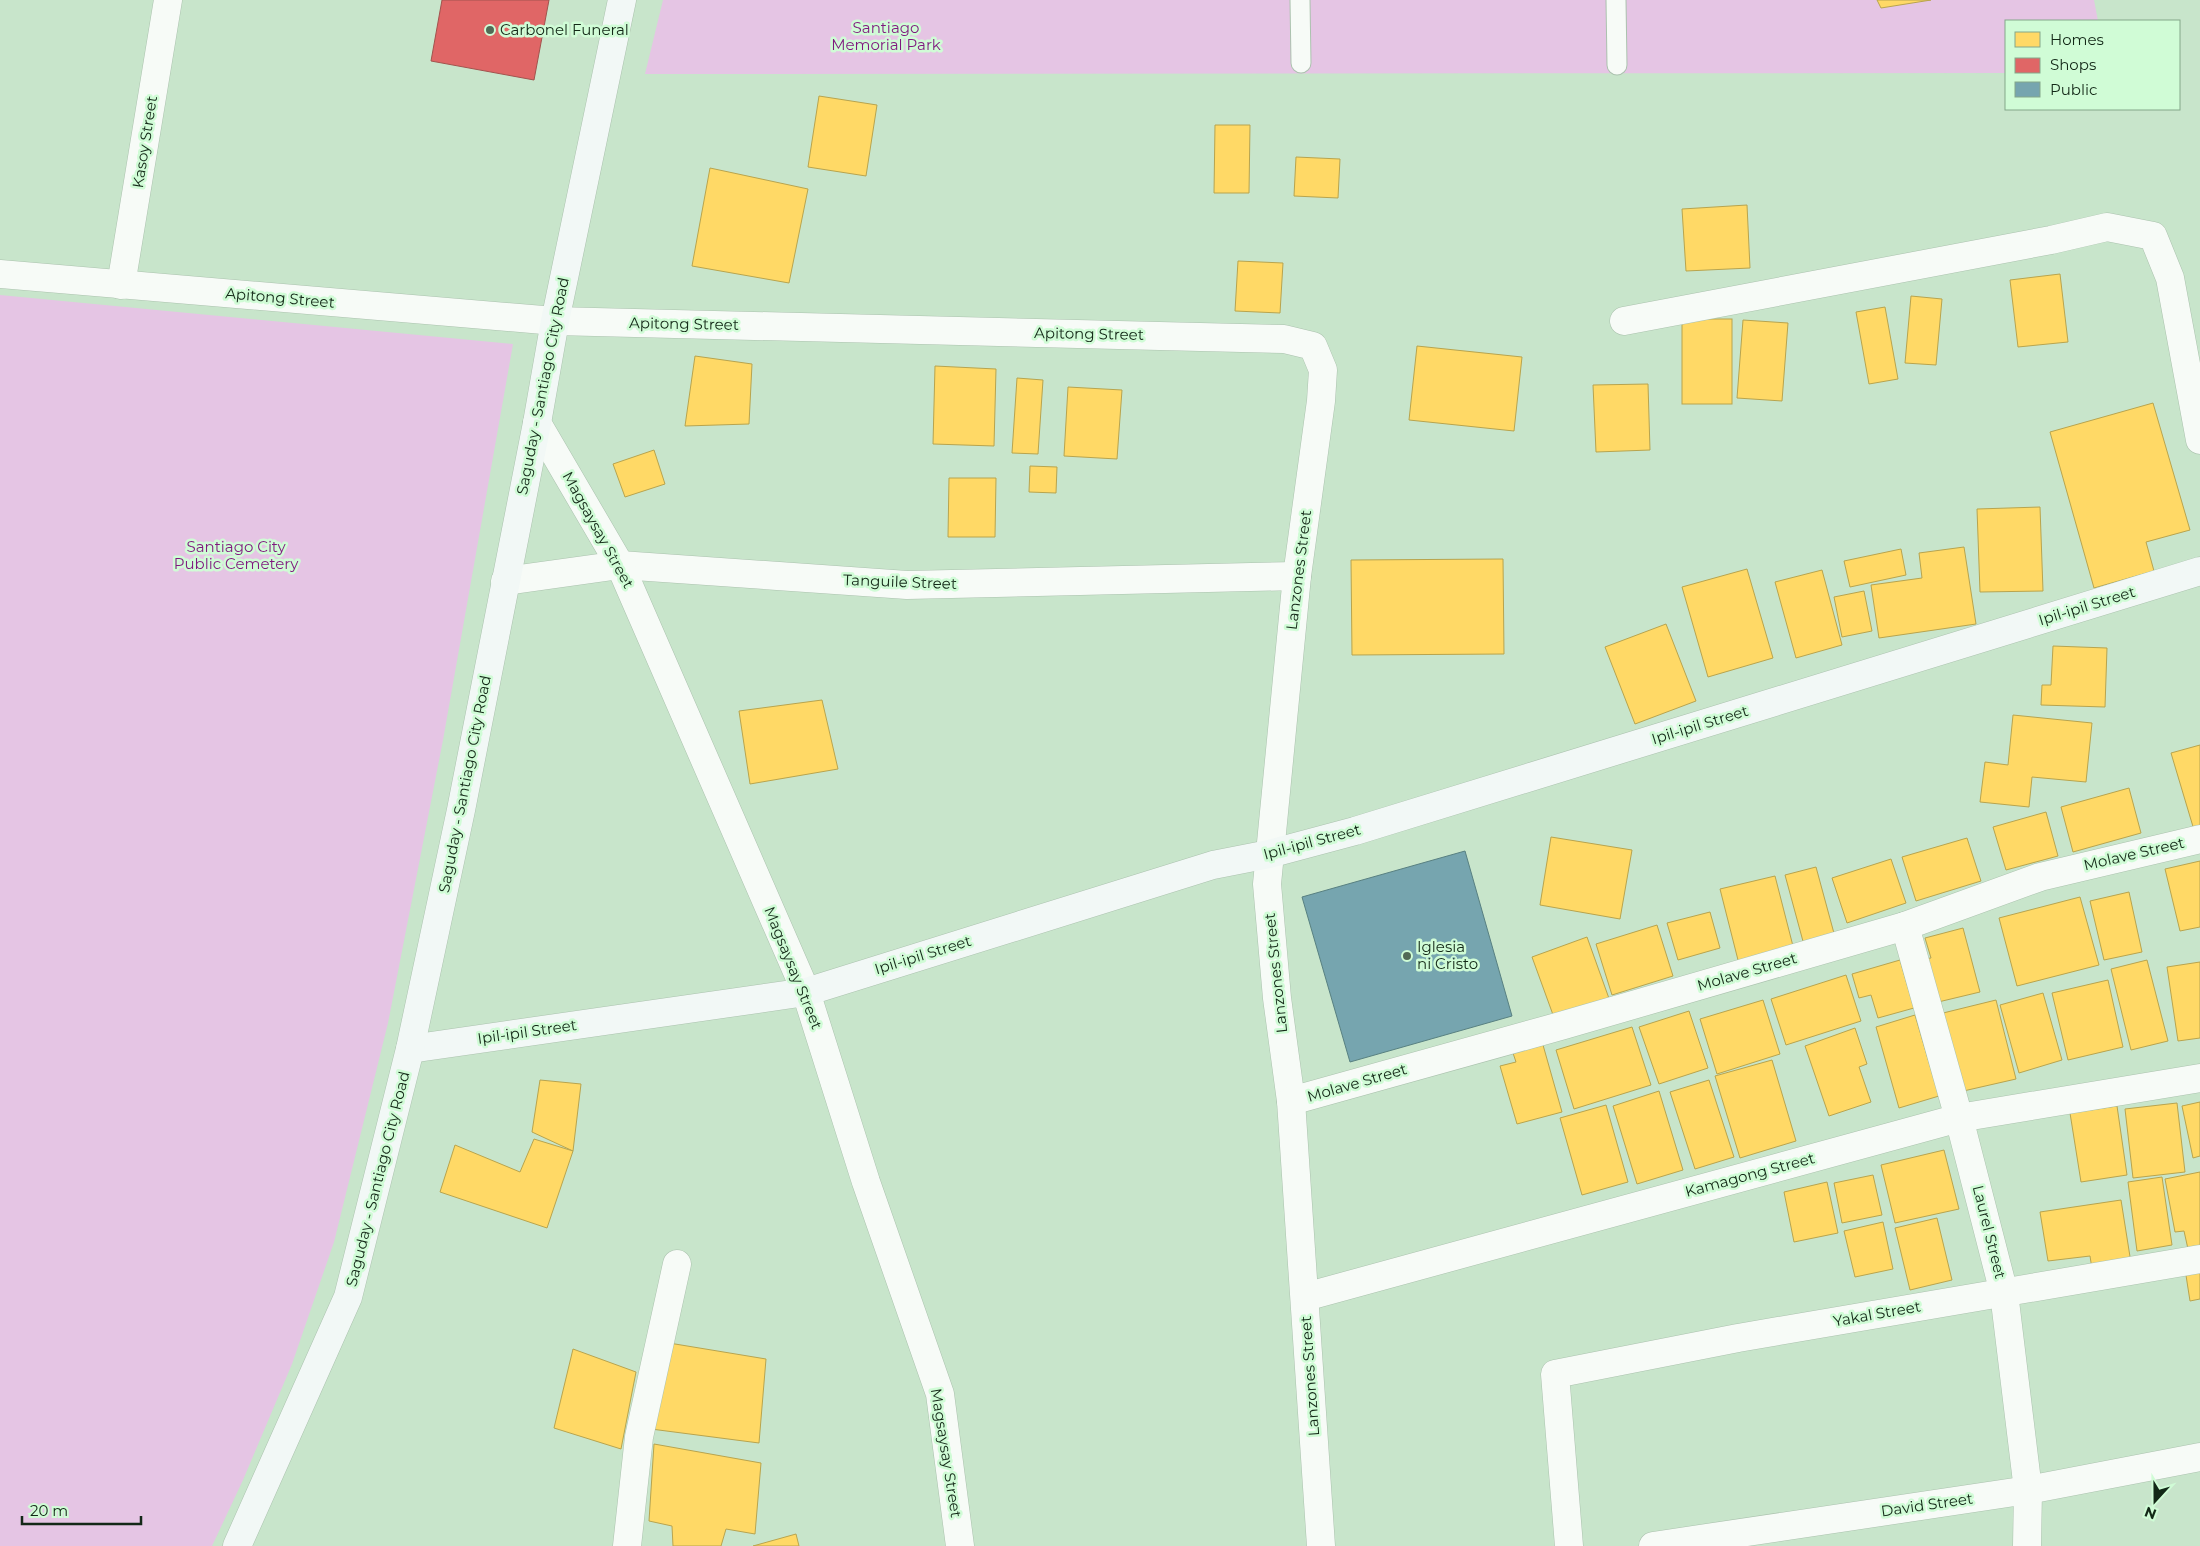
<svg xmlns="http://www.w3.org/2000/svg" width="2200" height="1546" font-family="Montserrat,sans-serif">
  <rect width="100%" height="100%" fill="#c8e5cb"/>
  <!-- green -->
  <g fill="#e5c5e4">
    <path d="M663,0H2094L2098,21H2006V73L645,74Z"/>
    <path d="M0,295L513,344L443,740L388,1023L334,1242L292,1364L243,1480L212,1546H0Z"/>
  </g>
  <!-- homes -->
  <g fill="#ffd966" stroke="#b8a44e">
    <path d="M1877,0H1931L1881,8Z"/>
    <path d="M819,96L877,105L866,176L808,167Z"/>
    <path d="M1215,125H1250L1249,193H1214Z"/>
    <path d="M1296,157L1340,159L1338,198L1294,196Z"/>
    <path d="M710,168L808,189L789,283L692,266Z"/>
    <path d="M1747,205L1750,268L1686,271L1682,209Z"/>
    <path d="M1238,261L1283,263L1280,313L1235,311Z"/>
    <path d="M2060,274L2068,342L2018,347L2010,280Z"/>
    <path d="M1911,296L1942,299L1936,365L1905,363Z"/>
    <path d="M1885,307L1898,379L1869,384L1856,312Z"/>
    <rect x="1682" y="319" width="50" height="85"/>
    <path d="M1743,320L1788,323L1782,401L1737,398Z"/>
    <path d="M1417,346L1522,357L1514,431L1409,420Z"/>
    <path d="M695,356L752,364L749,424L685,426Z"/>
    <path d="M935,366L996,369L994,446L933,444Z"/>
    <path d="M1017,378L1043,380L1038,454L1012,453Z"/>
    <path d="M1648,384L1650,450L1596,452L1593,385Z"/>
    <path d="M1068,387L1122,390L1117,459L1064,456Z"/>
    <path d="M2153,403L2190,530L2146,542L2154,571L2094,588L2050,432Z"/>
    <path d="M654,450L665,484L625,497L613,464Z"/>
    <path d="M1030,466L1057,467L1056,493L1029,492Z"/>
    <path d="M949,478H996L995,537H948Z"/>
    <path d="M2040,507L2043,591L1980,592L1977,509Z"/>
    <path d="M1964,547L1976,624L1879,638L1871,585L1922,578L1919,553Z"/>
    <path d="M1901,549L1906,575L1850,587L1844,561Z"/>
    <path d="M1503,559L1504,654L1352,655L1351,560Z"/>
    <path d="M1747,569L1773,658L1708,677L1682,587Z"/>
    <path d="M1822,570L1842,645L1796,658L1775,582Z"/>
    <path d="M1864,591L1872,631L1842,637L1834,597Z"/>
    <path d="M1666,624L1696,701L1635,724L1605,647Z"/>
    <path d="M2053,646L2107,648L2105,707L2041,705L2042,685H2051Z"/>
    <path d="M822,700L838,769L750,784L739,711Z"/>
    <path d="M2013,715L2092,723L2086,782L2032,777L2029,807L1980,802L1985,762L2008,765Z"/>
    <path d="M2200,745V829L2194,830L2171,753Z"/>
    <path d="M2129,788L2141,833L2073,852L2061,807Z"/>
    <path d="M2046,812L2058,856L2006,870L1993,827Z"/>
    <path d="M1551,837L1632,850L1620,919L1540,905Z"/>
    <path d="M1967,838L1981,881L1916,901L1902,857Z"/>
    <path d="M1891,859L1906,903L1847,923L1832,878Z"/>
    <path d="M2200,861V927L2180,931L2165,869Z"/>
    <path d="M1816,867L1835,937L1804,945L1785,875Z"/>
    <path d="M1775,876L1794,950L1739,964L1720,889Z"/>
    <path d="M2129,892L2142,952L2104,960L2090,901Z"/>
    <path d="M2080,897L2099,965L2017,986L1999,918Z"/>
    <path d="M1710,912L1720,948L1678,960L1667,923Z"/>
    <path d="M1657,925L1673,976L1612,995L1596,944Z"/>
    <path d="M1963,928L1980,992L1934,1003L1923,959L1931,958L1925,938Z"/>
    <path d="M1587,937L1611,1004L1556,1023L1532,957Z"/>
    <path d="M1900,960L1914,1008L1878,1018L1871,995L1859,998L1852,974Z"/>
    <path d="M2147,960L2168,1041L2131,1050L2111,969Z"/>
    <path d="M2200,962V1038L2178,1041L2167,967Z"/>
    <path d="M1846,975L1861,1021L1786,1045L1771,999Z"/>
    <path d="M2108,980L2123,1047L2068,1060L2052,993Z"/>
    <path d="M2043,993L2062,1060L2019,1073L2000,1005Z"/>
    <path d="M1763,1000L1780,1054L1717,1074L1700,1019Z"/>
    <path d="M1996,1000L2016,1079L1959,1092L1939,1014Z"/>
    <path d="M1689,1011L1708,1068L1659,1084L1639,1027Z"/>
    <path d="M1915,1015L1939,1096L1899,1108L1876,1027Z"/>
    <path d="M1632,1027L1651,1085L1574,1109L1556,1050Z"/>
    <path d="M1855,1028L1867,1064L1859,1067L1871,1102L1829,1116L1805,1046Z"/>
    <path d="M1543,1045L1562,1112L1517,1124L1500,1066L1516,1062L1513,1053Z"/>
    <path d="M1772,1060L1796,1141L1740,1158L1715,1076Z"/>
    <path d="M540,1080L581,1084L573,1151L532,1132Z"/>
    <path d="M1709,1080L1734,1157L1695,1169L1670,1092Z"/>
    <path d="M1659,1091L1683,1170L1637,1184L1613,1106Z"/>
    <path d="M2200,1102V1156L2193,1158L2182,1106Z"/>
    <path d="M2177,1103L2185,1172L2133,1178L2125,1109Z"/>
    <path d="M1606,1105L1628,1182L1582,1195L1560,1118Z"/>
    <path d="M2117,1106L2127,1175L2081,1182L2070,1113Z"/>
    <path d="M534,1139L573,1151L547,1228L440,1192L455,1145L520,1172Z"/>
    <path d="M1944,1150L1959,1209L1895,1223L1881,1165Z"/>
    <path d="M2200,1172V1246L2188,1249L2184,1231L2175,1232L2165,1179Z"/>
    <path d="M1873,1175L1882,1215L1842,1223L1834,1183Z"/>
    <path d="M2162,1177L2172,1245L2137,1251L2128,1182Z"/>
    <path d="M1827,1182L1838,1233L1794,1242L1784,1192Z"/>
    <path d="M2121,1200L2131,1263L2092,1269L2090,1256L2048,1261L2040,1212Z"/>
    <path d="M1937,1218L1952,1280L1910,1290L1895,1228Z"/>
    <path d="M1883,1222L1893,1269L1855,1277L1844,1231Z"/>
    <path d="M2200,1267V1299L2190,1301L2185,1269Z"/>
    <path d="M669,1343L766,1359L759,1443L651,1429Z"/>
    <path d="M573,1349L636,1372L621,1449L554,1428Z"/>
    <path d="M654,1444L761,1463L755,1534L726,1529L721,1546H673L672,1526L649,1521Z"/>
    <path d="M796,1534L799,1546H753Z"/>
  </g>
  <!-- shops -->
  <path fill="#e06666" stroke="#a2534e" d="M442,0H549L534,80L431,61Z"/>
  <!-- public -->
  <path fill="#76a5af" stroke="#588081" d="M1465,851L1512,1016L1350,1062L1302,897Z"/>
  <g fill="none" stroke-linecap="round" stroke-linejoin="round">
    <!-- service casing -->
    <g stroke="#abc2ae" stroke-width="21">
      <g id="service">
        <path d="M1300,0L1301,63"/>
        <path d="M1616,0L1617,65"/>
      </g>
    </g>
    <!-- minor casing -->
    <g stroke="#abc2ae" stroke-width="29">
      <g id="minor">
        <path d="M121,285L168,0"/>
        <path d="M1624,321L2051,240L2107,227L2153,236L2170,278L2200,440"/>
        <path d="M505,581L620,565L907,585L1297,576"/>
        <path d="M1305,1297L1959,1118L2200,1078"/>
        <path d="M627,1546L639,1437L677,1264"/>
        <path d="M1569,1546L1555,1374L1738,1338L2200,1259"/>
      </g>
    </g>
    <!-- tertiary casing -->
    <g stroke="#abc2ae" stroke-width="29">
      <g id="tertiary">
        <path d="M0,274L555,321L1284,339L1313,346L1323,370L1321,401L1297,576L1267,884L1277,998L1291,1101L1321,1546"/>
        <path d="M537,423L620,565L806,992L866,1182L940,1394L960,1546"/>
        <path d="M1905,926L1959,1118L2004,1293L2028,1490L2027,1546"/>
        <path d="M1291,1101L1564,1025L1905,926L2040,877L2200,839"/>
        <path d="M1653,1546L2028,1490L2200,1457"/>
      </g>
    </g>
    <!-- secondary casing -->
    <g stroke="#abc2ae" stroke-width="29">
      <g id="secondary">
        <path d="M410,1049L806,992L1213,865L1269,854L1355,831L2200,571"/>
        <path d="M237,1546L348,1297L410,1049L461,810L537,423L555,321L622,0"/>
      </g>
    </g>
    <!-- service -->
    <use href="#service" stroke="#f7fbf7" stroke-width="19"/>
    <!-- minor -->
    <use href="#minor" stroke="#f7fbf7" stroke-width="28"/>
    <!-- tertiary -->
    <use href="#tertiary" stroke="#f7fbf7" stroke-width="28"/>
    <!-- secondary -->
    <use href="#secondary" stroke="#f2f8f6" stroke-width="28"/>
  </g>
  <!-- markers -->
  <g fill="#526a56" stroke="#d0fcd6" stroke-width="2">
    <circle cx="490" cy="30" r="5"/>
    <circle cx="1407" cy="956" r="5"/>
  </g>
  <g text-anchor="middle" stroke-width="5" stroke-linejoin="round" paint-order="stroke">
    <!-- park labels -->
    <g font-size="15" fill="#7f187e" stroke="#d0fcd6">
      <text x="886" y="33">Santiago<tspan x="886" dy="17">Memorial Park</tspan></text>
      <text x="236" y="552">Santiago City<tspan x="236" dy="17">Public Cemetery</tspan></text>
    </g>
    <!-- poi labels -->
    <g font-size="15" fill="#132817" stroke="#d0fcd6" text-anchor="start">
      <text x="500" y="35">Carbonel Funeral</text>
      <text x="1417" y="952">Iglesia<tspan x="1417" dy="17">ni Cristo</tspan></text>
    </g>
    <!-- street labels -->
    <g font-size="15" fill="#132817" stroke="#d0fcd6">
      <text transform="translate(145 142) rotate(-81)" y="5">Kasoy Street</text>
      <text transform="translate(280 298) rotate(5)" y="5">Apitong Street</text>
      <text transform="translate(684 324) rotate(1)" y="5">Apitong Street</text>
      <text transform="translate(1089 334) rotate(1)" y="5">Apitong Street</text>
      <text transform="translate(543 386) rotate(-79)" y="5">Saguday - Santiago City Road</text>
      <text transform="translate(598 530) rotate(61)" y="5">Magsaysay Street</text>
      <text transform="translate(1299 570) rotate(-83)" y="5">Lanzones Street</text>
      <text transform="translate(900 582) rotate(2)" y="5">Tanguile Street</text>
      <text transform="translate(2087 606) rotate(-17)" y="5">Ipil-ipil Street</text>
      <text transform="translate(1700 725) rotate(-17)" y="5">Ipil-ipil Street</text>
      <text transform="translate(465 784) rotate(-79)" y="5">Saguday - Santiago City Road</text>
      <text transform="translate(1312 842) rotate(-15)" y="5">Ipil-ipil Street</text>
      <text transform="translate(2134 854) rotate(-13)" y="5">Molave Street</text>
      <text transform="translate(923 955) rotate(-17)" y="5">Ipil-ipil Street</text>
      <text transform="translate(793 968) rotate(68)" y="5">Magsaysay Street</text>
      <text transform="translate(1747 972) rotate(-16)" y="5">Molave Street</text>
      <text transform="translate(1276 973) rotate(-96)" y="5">Lanzones Street</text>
      <text transform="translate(527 1032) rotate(-8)" y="5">Ipil-ipil Street</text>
      <text transform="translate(1357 1083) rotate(-16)" y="5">Molave Street</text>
      <text transform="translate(1750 1175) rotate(-15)" y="5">Kamagong Street</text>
      <text transform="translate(378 1179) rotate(-76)" y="5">Saguday - Santiago City Road</text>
      <text transform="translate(1989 1232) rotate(76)" y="5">Laurel Street</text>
      <text transform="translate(1877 1314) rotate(-10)" y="5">Yakal Street</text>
      <text transform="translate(1310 1376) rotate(-94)" y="5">Lanzones Street</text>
      <text transform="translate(946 1453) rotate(81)" y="5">Magsaysay Street</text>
      <text transform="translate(1927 1505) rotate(-8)" y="5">David Street</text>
    </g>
  </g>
  <!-- legend -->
  <rect x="2005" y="20" width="175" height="90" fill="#d0fcd6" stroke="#84a78a"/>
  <rect x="2015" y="32" width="25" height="15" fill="#ffd966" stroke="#84a78a"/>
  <text x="2050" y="45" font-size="15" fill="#132817">Homes</text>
  <rect x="2015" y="58" width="25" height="15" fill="#e06666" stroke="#84a78a"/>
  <text x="2050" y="70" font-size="15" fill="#132817">Shops</text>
  <rect x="2015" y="82" width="25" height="15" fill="#76a5af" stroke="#84a78a"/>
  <text x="2050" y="95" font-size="15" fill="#132817">Public</text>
  <!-- north arrow -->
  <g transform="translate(2155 1501) rotate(201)" stroke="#d0fcd6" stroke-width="4" paint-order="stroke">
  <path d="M0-4L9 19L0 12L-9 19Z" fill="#132817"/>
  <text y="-8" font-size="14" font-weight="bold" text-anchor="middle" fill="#132817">N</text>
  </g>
  <!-- scale -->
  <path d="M22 1516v8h119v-8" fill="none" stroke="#132817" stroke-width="2.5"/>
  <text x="30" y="1516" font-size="15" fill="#132817" stroke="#d0fcd6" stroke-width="4" paint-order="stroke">20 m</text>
</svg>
